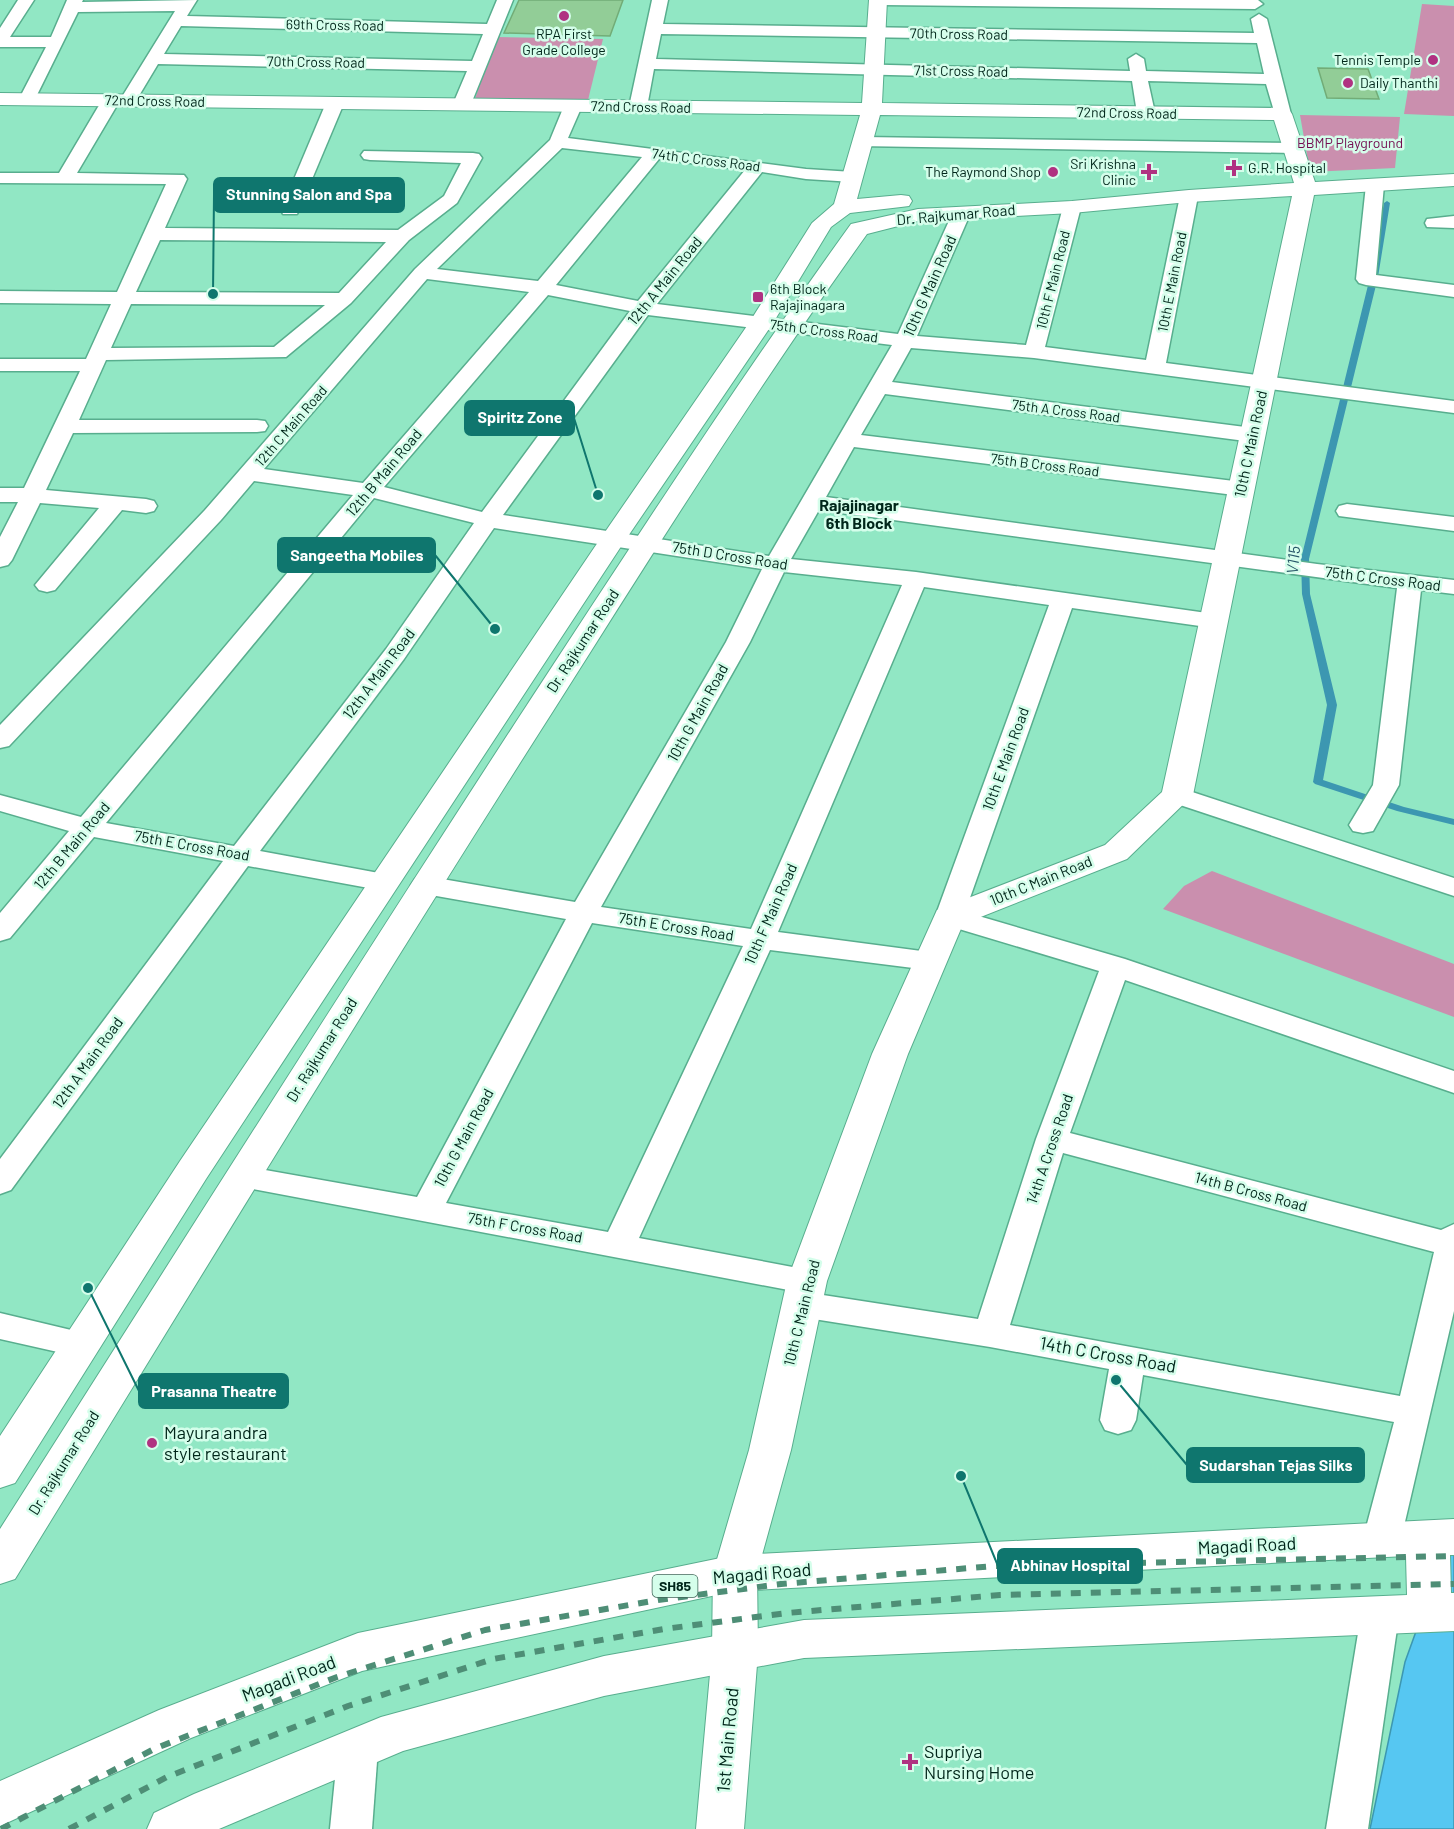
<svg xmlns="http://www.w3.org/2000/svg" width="1454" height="1829" font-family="Barlow,sans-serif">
  <rect width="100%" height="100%" fill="#91e7c4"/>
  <!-- green -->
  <g fill="#ca8fae">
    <path d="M1422,4L1454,6V116L1404,114Z"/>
    <path d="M496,37L603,39L587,104L474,102Z"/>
    <path d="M1300,115L1400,117L1395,168L1310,172Z"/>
    <path d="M1212,871L1454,964V1017L1163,909L1184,886Z"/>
  </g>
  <!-- water -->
  <path fill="#56c7f2" stroke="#3c97b1" stroke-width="1.5" d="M1454,1526V1829H1370L1405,1662Z"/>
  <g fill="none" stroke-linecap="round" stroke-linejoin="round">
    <!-- stream -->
    <path fill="#3c97b1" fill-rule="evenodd" d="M1387,201L1390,203L1378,277L1309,559L1310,594L1337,705L1323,780L1404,807L1454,819V825L1397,811L1315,784L1313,782L1327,705L1302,594L1301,559L1370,277L1384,203Z"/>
  </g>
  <!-- building -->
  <g fill="#92cd97" stroke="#72ac77" stroke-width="1.5">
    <path d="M519,0H623L610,36L504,33Z"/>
    <path d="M1318,68L1368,69L1379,99L1327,98Z"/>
  </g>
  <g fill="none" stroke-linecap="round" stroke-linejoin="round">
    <!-- street casing -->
    <g stroke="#58ae8e" stroke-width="3">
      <g id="street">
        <path d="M18,0H34L10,37H51L67,0H83L82,2L197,0L187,16L487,24L497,0H513L471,104L468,108H456L453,104L467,71L158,64L134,104H122L120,100L175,11L78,12L35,99L33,103H21L19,99L46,47H0V28ZM181,26L483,34L472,61L164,54Z"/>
        <path d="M652,0H668L663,24L1254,33L1251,19L1259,14L1267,19L1291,114L1288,118H1276L1266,84L1148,81L1155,113L1152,117H1140L1137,113L1132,81L654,69L647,107L644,111H632L629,107ZM661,34L1257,43L1264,74L1146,71L1144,59L1136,54L1128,59L1130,71L656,59Z"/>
        <path d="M876,0H1258L1263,4L1255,9L884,5Z"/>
        <path d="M335,98L341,99L344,103L299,210L297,214H283L281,210L326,103L329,99Z"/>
        <path d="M573,101L579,102L582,106L568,138L806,169L853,172L859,173L862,177L859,181L853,182L806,179L762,172L657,304L898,334L953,212L955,208H969L971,212L917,336L1026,345L1063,207L1065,203H1079L1081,207L1045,347L1146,360L1180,196L1183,192H1195L1198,196L1166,363L1454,401V413L1034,358L911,348L892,382L1253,428L1261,430L1264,435L1261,440L1253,442L885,394L861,435L1242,482L1250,484L1253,489L1250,494L1242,496L854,447L826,497L1317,564L1454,580V594L1421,590L1399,785L1373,831L1363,833L1353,831L1349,825L1373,785L1397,588L819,510L791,559L916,572L1214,614L1223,616L1226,621L1223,626L1214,628L1072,608L965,912L1125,959L1454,1071V1093L1125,980L1070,1133L1441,1230L1454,1224V1311L1401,1539L1395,1550L1382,1554L1369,1550L1363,1539L1394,1422L1143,1375L1136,1420L1131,1430L1118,1434L1105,1430L1100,1420L1109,1369L990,1347L801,1317L789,1313L784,1304L789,1295L799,1292L232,1185L227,1177L232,1169L243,1166L417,1197L566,919L425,894L415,891L411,885L415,879L425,876L575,902L726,642L762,569L494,528L404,659L260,851L395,876L399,882L395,888L385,891L248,866L11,1190L0,1194V1159L223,861L94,837L10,938L0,941V913L69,831L0,811V795L81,817L353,495L254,481L221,520L9,746L0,748V725L205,510L415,269L550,140L564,106L567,102ZM562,148L642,157L538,281L437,269ZM659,159L745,170L638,301L556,285ZM427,279L529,292L363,483L264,469ZM548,295L630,311L482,512L384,487ZM648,315L892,345L769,556L503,515ZM374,498L474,523L386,649L234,846L106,823ZM784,572L902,585L751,929L601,907L750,642ZM924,587L1049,605L935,917L939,923L1099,971L1036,1139L978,1319L810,1293L819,1290L824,1281L819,1272L639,1238L770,950L929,970L939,968L944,961L939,954L929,952L778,932ZM592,923L743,946L608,1232L446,1203ZM1063,1153L1434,1252L1400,1396L1010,1325Z"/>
        <path d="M107,102L113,103L116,107L77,173L184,175L187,179L165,228L398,230L444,196L461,163L370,160L364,159L361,155L364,151L473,153L479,154L482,158L457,203L409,240L351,303L286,357L106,360L79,420H257L265,421L268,426L265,431L257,432L73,433L46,490L146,499L154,501L157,506L154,511L146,513L122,510L55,590L47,592L39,590L35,585L99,508L40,503L12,560L8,565L0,567V537L18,502H0V488H24L80,371H0V359H86L111,304L0,303V291L117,292L166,184L0,183V173H59L98,107L101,103ZM160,240L386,242L339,293L136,292ZM131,304L325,305L274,347L111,348Z"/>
        <path d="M863,137L1294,143L1300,144L1303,148L1300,152L1294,153L857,146L854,142L857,138Z"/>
        <path d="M1375,180L1381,181L1384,185L1376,275L1454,285V297L1366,285L1359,283L1356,279L1366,185L1369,181Z"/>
        <path d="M1454,216V228L1427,227L1425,223L1427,219Z"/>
        <path d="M1347,504L1454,517V531L1339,516L1336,511L1339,506Z"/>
        <path d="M1177,787L1454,878V896L1168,801L1164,795L1168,789Z"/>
        <path d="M0,1313L92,1335L97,1344L92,1353L80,1357L0,1339Z"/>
        <path d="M1380,1599L1394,1603L1399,1615L1368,1829H1326L1361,1615L1366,1603Z"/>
        <path d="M358,1730L372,1735L378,1748L372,1829H330L338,1748L344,1735Z"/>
      </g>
    </g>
    <!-- secondary casing -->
    <g stroke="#58ae8e" stroke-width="2">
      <path id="secondary" d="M869,0H887L882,103L1282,108L1289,110L1292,114L1315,182L1454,174V186L1314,195L1193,795L1127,859L963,924L908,1054L827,1281L791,1450L757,1573L758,1652L744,1829H696L712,1652L713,1573L749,1450L787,1281L872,1054L937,910L1105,845L1162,792L1292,196L1189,202L1072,213L918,221L867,234C757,388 656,548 555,708C371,996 194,1288 15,1579L0,1584V1529C175,1254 349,978 527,705C633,543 738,381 851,224L918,209L1072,201L1189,190L1294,183L1274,120L880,115L857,199L901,195L909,196L912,201L909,206L901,207L850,213L831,227L773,323L620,548L206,1179L15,1483L0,1488V1436L180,1161L594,548L749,323L812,223L834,204L860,115L0,105V93L862,103Z"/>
    </g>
    <!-- primary casing -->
    <g stroke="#58ae8e" stroke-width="2">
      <path id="primary" d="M1454,1519V1555H1450L1451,1593H1454V1631L804,1658L604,1696L403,1751L219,1829H147L154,1813L194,1794L381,1717L604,1656L804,1620L1407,1595L1406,1556L735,1591L362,1671L191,1738L0,1826V1781L159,1710L358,1633L735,1555Z"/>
    </g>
    <!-- street -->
    <use href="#street" fill="#fff" fill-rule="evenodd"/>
    <!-- secondary -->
    <use href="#secondary" fill="#fff" fill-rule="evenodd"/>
    <!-- primary -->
    <use href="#primary" fill="#fff" fill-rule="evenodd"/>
    <!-- rail -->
    <g stroke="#4e8e76" stroke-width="6" stroke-dasharray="10 10" stroke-linecap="butt">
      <path d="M1,1829L154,1749L337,1677L485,1630L658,1600L781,1584L994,1566L1454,1556"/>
      <path d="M69,1829L167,1777L348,1706L493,1659L664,1629L787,1613L1000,1595L1454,1584"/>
    </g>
  </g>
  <!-- markers -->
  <g fill="#b03281" stroke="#d5feeb" stroke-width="2">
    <circle cx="564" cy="16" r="6"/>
    <circle cx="1433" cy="60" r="6"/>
    <circle cx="1348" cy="83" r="6"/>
    <path d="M1231 159h6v6h6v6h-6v6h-6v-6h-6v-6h6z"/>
    <circle cx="1053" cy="172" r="6"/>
    <path d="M1146 163h6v6h6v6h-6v6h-6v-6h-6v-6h6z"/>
    <rect x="752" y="291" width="12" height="12" rx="3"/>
    <circle cx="152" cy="1443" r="6"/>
    <path d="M907 1753h6v6h6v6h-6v6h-6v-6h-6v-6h6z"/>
  </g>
  <g text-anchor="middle" stroke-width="5" stroke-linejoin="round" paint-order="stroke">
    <!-- far-street labels -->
    <g font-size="14" fill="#00261a" stroke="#d5feeb">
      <text transform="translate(335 25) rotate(1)" y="5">69th Cross Road</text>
      <text transform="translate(959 34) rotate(1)" y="5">70th Cross Road</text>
      <text transform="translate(316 62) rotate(1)" y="5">70th Cross Road</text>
      <text transform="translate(961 71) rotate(1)" y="5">71st Cross Road</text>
      <text transform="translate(155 101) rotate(1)" y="5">72nd Cross Road</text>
      <text transform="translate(641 107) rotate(1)" y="5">72nd Cross Road</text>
      <text transform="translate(1127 113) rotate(1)" y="5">72nd Cross Road</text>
      <text transform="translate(706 160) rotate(7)" y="5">74th C Cross Road</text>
      <text transform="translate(1053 280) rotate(-76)" y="5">10th F Main Road</text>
      <text transform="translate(1172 282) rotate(-79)" y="5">10th E Main Road</text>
      <text transform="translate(824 331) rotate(7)" y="5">75th C Cross Road</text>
      <text transform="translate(1066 411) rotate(7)" y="5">75th A Cross Road</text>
      <text transform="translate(291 426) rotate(-49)" y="5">12th C Main Road</text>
      <text transform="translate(1045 465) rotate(7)" y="5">75th B Cross Road</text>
    </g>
    <!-- far-poi labels -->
    <g font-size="14" fill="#00261a" stroke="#d5feeb" text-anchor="end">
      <text x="564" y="39" text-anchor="middle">RPA First<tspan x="564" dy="16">Grade College</tspan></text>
      <text x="1421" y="65">Tennis Temple</text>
      <text x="1360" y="88" text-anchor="start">Daily Thanthi</text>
      <text x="1136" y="169">Sri Krishna<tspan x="1136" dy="16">Clinic</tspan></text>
      <text x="1248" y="173" text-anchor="start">G.R. Hospital</text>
      <text x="1041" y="177">The Raymond Shop</text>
      <text x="770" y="294" text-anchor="start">6th Block<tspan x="770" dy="16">Rajajinagara</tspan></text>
    </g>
    <!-- far-park labels -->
    <g font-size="14" fill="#730c50" stroke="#d5feeb">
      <text x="1350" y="148">BBMP Playground</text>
    </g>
    <!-- shield labels -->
    <rect fill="#d5feeb" stroke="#406759" stroke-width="1.5" x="652.5" y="1575" width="45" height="22" rx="4.5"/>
    <g font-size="14" font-weight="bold" fill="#00261a">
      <text x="675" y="1591">SH85</text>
    </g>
    <!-- street labels -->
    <g font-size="15" fill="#00261a" stroke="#d5feeb">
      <text transform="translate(956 215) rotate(-5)" y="5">Dr. Rajkumar Road</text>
      <text transform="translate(665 281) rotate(-51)" y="5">12th A Main Road</text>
      <text transform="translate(930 286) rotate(-66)" y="5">10th G Main Road</text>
      <text transform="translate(1251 444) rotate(-78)" y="5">10th C Main Road</text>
      <text transform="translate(384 473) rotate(-50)" y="5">12th B Main Road</text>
      <text transform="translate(730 556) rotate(9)" y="5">75th D Cross Road</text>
      <text transform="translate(1383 579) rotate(7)" y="5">75th C Cross Road</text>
      <text transform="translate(583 641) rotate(-57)" y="5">Dr. Rajkumar Road</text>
      <text transform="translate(379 674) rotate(-53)" y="5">12th A Main Road</text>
      <text transform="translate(698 713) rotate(-61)" y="5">10th G Main Road</text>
      <text transform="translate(1006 759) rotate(-70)" y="5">10th E Main Road</text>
      <text transform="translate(72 846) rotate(-50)" y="5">12th B Main Road</text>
      <text transform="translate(192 846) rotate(10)" y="5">75th E Cross Road</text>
      <text transform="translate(1041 881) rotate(-22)" y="5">10th C Main Road</text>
      <text transform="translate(771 914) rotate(-66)" y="5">10th F Main Road</text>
      <text transform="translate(676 927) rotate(9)" y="5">75th E Cross Road</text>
      <text transform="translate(322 1050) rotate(-58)" y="5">Dr. Rajkumar Road</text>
      <text transform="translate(88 1063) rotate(-54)" y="5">12th A Main Road</text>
      <text transform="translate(464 1138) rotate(-62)" y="5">10th G Main Road</text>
      <text transform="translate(1050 1149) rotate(-71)" y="5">14th A Cross Road</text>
      <text transform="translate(1251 1192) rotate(15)" y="5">14th B Cross Road</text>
      <text transform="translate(525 1228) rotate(10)" y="5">75th F Cross Road</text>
      <text transform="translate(802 1313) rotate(-76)" y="5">10th C Main Road</text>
      <text transform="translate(64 1463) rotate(-58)" y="5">Dr. Rajkumar Road</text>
    </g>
    <!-- neighbourhood labels -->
    <g font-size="16" font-weight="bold" fill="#00261a" stroke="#d5feeb">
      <text x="859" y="511">Rajajinagar<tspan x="859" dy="18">6th Block</tspan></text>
    </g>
    <!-- water labels -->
    <g font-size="16" font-style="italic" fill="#265567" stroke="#d5feeb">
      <text transform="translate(1293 560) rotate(-85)" y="6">V115</text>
    </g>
    <!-- near-street labels -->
    <g font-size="18" fill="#00261a" stroke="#d5feeb">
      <text transform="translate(1108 1355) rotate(10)" y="6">14th C Cross Road</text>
      <text transform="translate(1247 1546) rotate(-3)" y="6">Magadi Road</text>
      <text transform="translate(762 1574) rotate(-5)" y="6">Magadi Road</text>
      <text transform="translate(289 1679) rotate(-21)" y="6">Magadi Road</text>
      <text transform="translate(728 1740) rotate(-85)" y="6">1st Main Road</text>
    </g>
    <!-- near-poi labels -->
    <g font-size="18" fill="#00261a" stroke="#d5feeb" text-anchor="start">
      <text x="164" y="1439">Mayura andra<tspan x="164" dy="21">style restaurant</tspan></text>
      <text x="924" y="1758">Supriya<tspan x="924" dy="21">Nursing Home</tspan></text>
    </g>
  </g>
  <!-- callouts -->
  <path fill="none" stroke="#0f766e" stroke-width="2" d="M213 294L214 195M598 495L574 418M495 629L435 555M88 1288L139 1391M1116 1380L1187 1465M961 1476L998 1566"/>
  <g fill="#0f766e" stroke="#d5feeb" stroke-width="2">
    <circle cx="213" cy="294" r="6"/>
    <circle cx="598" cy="495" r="6"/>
    <circle cx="495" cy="629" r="6"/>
    <circle cx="88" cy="1288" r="6"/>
    <circle cx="1116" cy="1380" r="6"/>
    <circle cx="961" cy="1476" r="6"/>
  </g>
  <g fill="#0f766e" stroke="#0f766e" stroke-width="2">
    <rect x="214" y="178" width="190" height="34" rx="6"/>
    <rect x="465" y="401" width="109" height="34" rx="6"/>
    <rect x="278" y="538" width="157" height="34" rx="6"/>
    <rect x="139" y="1374" width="149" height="34" rx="6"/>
    <rect x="1187" y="1448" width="177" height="34" rx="6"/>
    <rect x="998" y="1549" width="144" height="34" rx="6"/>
  </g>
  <g font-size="16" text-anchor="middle" font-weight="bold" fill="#fff">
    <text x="309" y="200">Stunning Salon and Spa</text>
    <text x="520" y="423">Spiritz Zone</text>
    <text x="357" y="561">Sangeetha Mobiles</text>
    <text x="214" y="1397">Prasanna Theatre</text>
    <text x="1276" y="1471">Sudarshan Tejas Silks</text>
    <text x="1070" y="1571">Abhinav Hospital</text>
  </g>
</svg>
